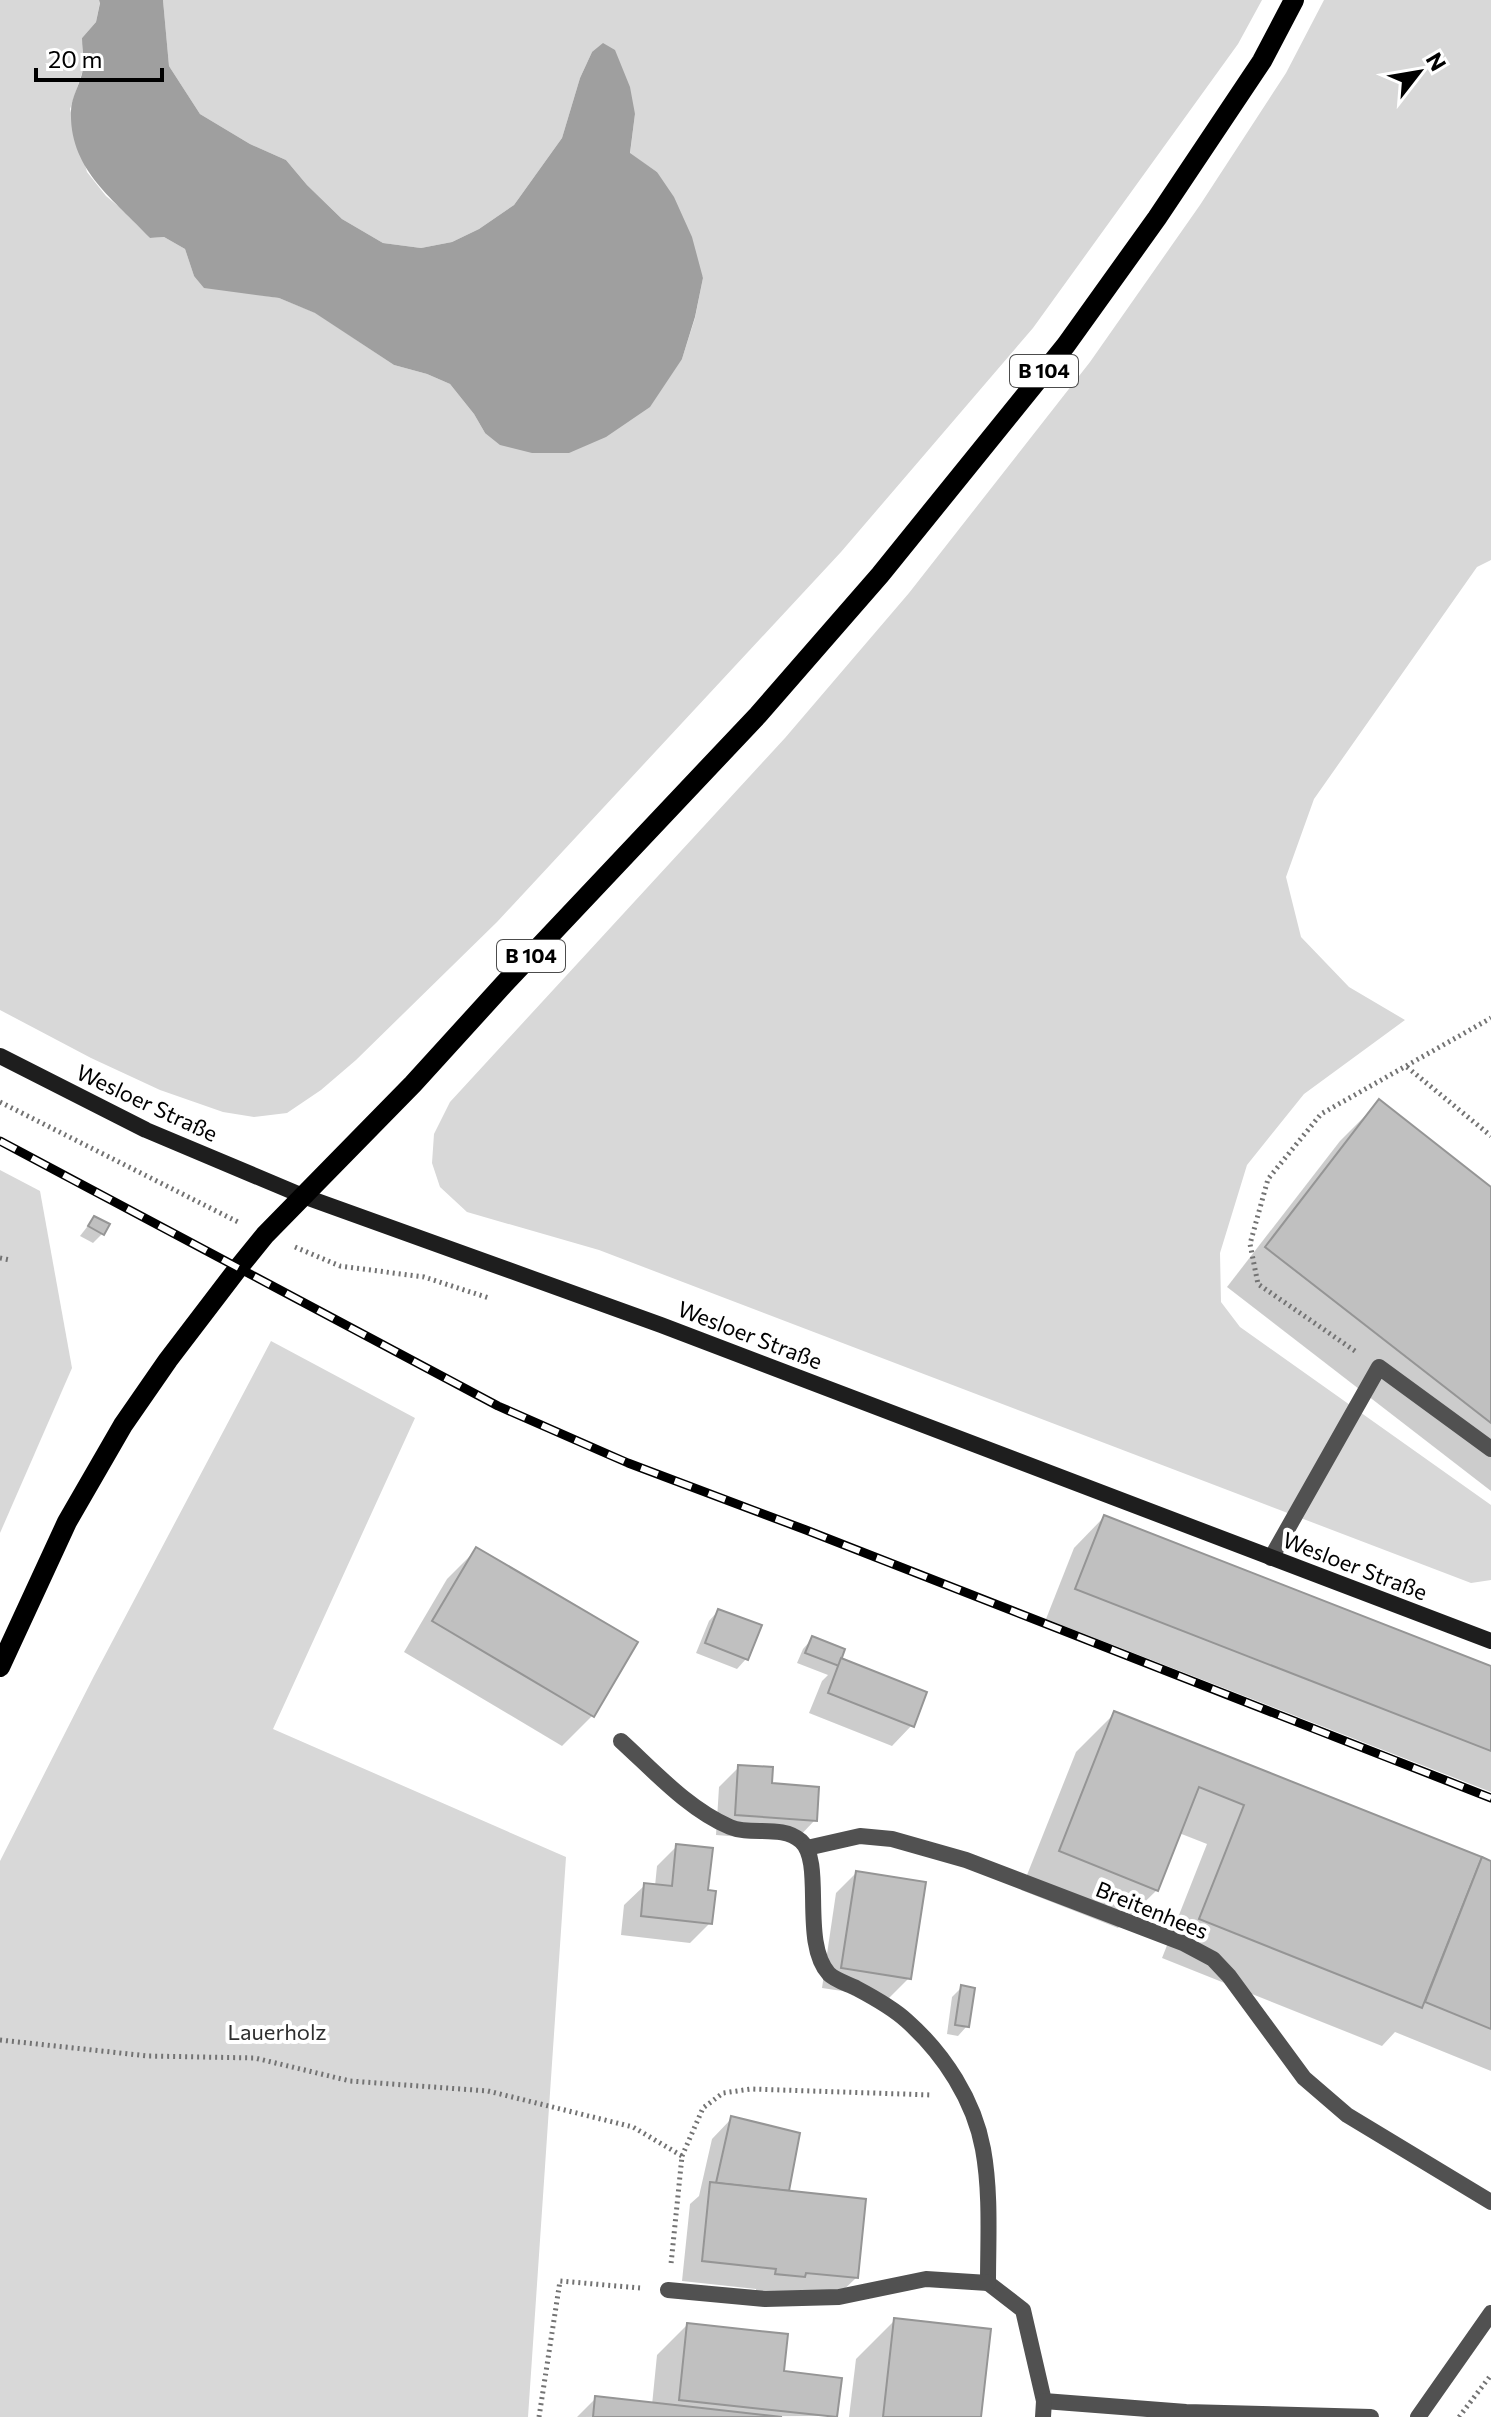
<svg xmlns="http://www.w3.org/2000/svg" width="1491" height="2417" font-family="Commissioner,sans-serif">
  <rect width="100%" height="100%" fill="#fff"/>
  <!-- green -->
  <g fill="#d8d8d8">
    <path d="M0,0H99L100,2L96,22L82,38L83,70L70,109L87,172L106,196L130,216L150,238L164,237L185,249L194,276L235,291L279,298L316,313L394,365L427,374L450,384L474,414L485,433L682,359L695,318L703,278L657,172L630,154L635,114L592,52L580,78L562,138L514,205L479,229L452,242L421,248L383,243L342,219L307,185L286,160L250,144L200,114L169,66L163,0H1262L1238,44L1033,328L841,552L497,922L356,1060L321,1090L287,1113L254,1117L223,1112L160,1090L91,1058L0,1010Z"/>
    <path d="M1324,0H1491V560L1477,567L1314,799L1286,877L1301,937L1349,987L1405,1020L1304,1094L1247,1165L1220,1253L1221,1302L1240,1327L1491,1505V1580L1471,1583L599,1250L467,1212L440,1187L432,1163L434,1134L450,1102L785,738L909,593L1090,362L1200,205L1286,73Z"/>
    <path d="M0,1170L40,1191L72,1368L0,1533Z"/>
    <path d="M271,1341L415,1418L273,1729L566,1857L528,2417H0V1861L94,1676Z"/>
  </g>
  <!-- water -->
  <path fill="#9f9f9f" d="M99,0H163L169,66L200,114L250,144L286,160L307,185L342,219L383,243L421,248L452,242L479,229L514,205L562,138L580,78L592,52L603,43L615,50L630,87L635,114L630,153L657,172L674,197L692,237L703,278L695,317L682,359L650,407L606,437L569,453H532L500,445L485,433L474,414L450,384L427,374L394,365L315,313L279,298L204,288L194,276L185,249L164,237L150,238C114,199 69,170 71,111C71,97 81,83 83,69C84,59 82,48 82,38L96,22L100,3Z"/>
  <!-- shadow -->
  <g fill="#0003">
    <path d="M1379,1102L1491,1189V1491L1227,1287L1340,1141Z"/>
    <path d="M94,1218L103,1233L93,1243L80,1236Z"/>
    <path d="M1104,1517L1491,1668V1792L1046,1619L1074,1548Z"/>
    <path d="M477,1549L592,1716L562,1746L404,1652L447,1579Z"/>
    <path d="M718,1611L746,1659L737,1669L696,1653L709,1621Z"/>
    <path d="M812,1639L842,1650L836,1666L842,1660L912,1725L892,1746L809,1713L822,1681L828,1675L797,1663L803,1649Z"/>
    <path d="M1115,1713L1491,1863V2071L1395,2032L1382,2046L1162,1958L1207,1844L1179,1833L1157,1890L1118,1928L1021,1890L1076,1752Z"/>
    <path d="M739,1767L770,1785L815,1820L795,1841L716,1835L719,1787Z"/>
    <path d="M677,1846L706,1892L710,1923L690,1943L621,1935L624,1905L645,1885L655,1886L657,1866Z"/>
    <path d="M856,1873L909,1978L889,1998L822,1988L836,1893Z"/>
    <path d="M962,1987L967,2026L958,2036L947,2034L952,1997Z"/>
    <path d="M732,2118L787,2193L856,2278L835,2298L756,2294V2289L682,2281L690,2204L699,2196L712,2139Z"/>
    <path d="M895,2320L979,2417H849L856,2359Z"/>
    <path d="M687,2325L782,2373L835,2416L577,2417L596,2398L652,2405L657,2355Z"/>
  </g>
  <!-- building -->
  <g fill="#c0c0c0" stroke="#959595" stroke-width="2">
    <path d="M1379,1099L1491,1187V1423L1265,1247Z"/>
    <path d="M94,1216L110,1224L104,1235L88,1226Z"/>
    <path d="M1104,1515L1491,1666V1751L1075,1589Z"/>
    <path d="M476,1547L638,1642L594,1717L432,1621Z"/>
    <path d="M718,1609L762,1625L748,1660L705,1643Z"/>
    <path d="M812,1636L845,1649L839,1666L805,1653Z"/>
    <path d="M841,1658L927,1692L914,1727L828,1693Z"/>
    <path d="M1114,1711L1482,1857L1422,2008L1199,1919L1244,1805L1199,1787L1158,1891L1059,1851Z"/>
    <path d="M738,1765L773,1767L772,1783L819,1787L817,1821L735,1815Z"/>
    <path d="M676,1844L713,1848L708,1890L716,1891L712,1924L641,1916L644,1883L672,1886Z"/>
    <path d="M1482,1857L1491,1861V2029L1425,2002Z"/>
    <path d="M856,1871L926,1882L911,1979L841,1968Z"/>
    <path d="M961,1985L975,1988L969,2027L955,2025Z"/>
    <path d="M731,2116L800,2133L789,2191L716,2183Z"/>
    <path d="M710,2182L866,2199L858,2278L806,2273L805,2277L775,2274L776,2269L702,2261Z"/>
    <path d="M894,2318L991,2329L981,2417H883Z"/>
    <path d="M687,2323L788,2334L784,2371L842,2378L837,2417L679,2400Z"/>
    <path d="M595,2396L782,2417H593Z"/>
  </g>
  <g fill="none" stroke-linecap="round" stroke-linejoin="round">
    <!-- path -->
    <g stroke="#737373" stroke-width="5" stroke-dasharray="2 4" stroke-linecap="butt">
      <path d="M1407,1067L1491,1136"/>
      <path d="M0,1102L238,1222"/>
      <path d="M295,1247L340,1266L424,1277L489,1298"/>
      <path d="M0,1258L10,1260"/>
      <path d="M1355,1351L1258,1284L1250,1244L1268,1179L1321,1114L1491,1018"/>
      <path d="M0,2040L148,2056L255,2058L350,2081L488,2091L633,2127L682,2156L671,2264"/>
      <path d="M682,2156L703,2108L723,2093L751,2089L932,2095"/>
      <path d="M539,2417L560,2281L640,2288"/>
      <path d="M1459,2417L1491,2375"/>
    </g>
    <!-- lane -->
    <g stroke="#515151" stroke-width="16">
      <path d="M1271,1558L1379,1367L1491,1449"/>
      <path d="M621,1741C654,1771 688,1809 730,1827C751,1836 782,1824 801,1841C825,1862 800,1942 829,1974C835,1980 848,1984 856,1988C873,1997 893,2008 907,2021C944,2054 974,2100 983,2149C991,2193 988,2239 988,2283L1023,2310L1044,2401L1186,2412L1371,2417"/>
      <path d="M668,2290L765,2299L839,2297L926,2279L988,2283"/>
      <path d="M1043,2417L1044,2401"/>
    </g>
    <!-- street -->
    <g stroke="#515151" stroke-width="16">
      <path d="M807,1848L860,1836L892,1839L966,1860L1183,1943L1213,1959L1229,1976L1304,2078L1347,2115L1491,2202"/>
      <path d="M1418,2417L1491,2313"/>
    </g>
    <!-- secondary -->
    <path stroke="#1e1e1e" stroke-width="16" d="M0,1056L146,1130L303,1196L661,1325L1491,1641"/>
    <!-- primary -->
    <path stroke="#000" stroke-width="20" d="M0,1667L67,1522L123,1425L168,1360L239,1267L265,1235L413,1084L504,984L758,715L880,575L1066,345L1157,218L1262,61L1294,0"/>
    <!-- rail casing -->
    <g stroke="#000" stroke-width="9">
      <path id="rail" d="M0,1141L498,1406L628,1463L806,1530L1491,1798"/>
    </g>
    <!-- rail -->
    <use href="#rail" stroke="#fff" stroke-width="6" stroke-dasharray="18" stroke-linecap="butt"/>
  </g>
  <g text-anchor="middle" stroke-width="8" stroke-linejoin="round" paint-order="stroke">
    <!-- shield labels -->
    <g fill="#fff" stroke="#4c4c4c" stroke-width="2">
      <rect x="1010" y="355" width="68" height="32" rx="6"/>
      <rect x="497" y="940" width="68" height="32" rx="6"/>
    </g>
    <g font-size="20" font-weight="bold" fill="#000">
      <text x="1044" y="378">B 104</text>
      <text x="531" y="963">B 104</text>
    </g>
    <!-- street labels -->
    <g font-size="22" fill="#000" stroke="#fff">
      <text transform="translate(147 1103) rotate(25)" y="8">Wesloer Straße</text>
      <text transform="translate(750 1335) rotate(21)" y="8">Wesloer Straße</text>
      <text transform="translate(1355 1566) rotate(21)" y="8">Wesloer Straße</text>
      <text transform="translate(1152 1910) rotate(22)" y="8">Breitenhees</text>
    </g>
    <!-- park labels -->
    <g font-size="22" fill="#2f2f2f" stroke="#fff">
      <text x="277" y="2040">Lauerholz</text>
    </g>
  </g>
  <!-- north arrow -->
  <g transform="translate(1419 72) rotate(59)" stroke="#ffffff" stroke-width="6" paint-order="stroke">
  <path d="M0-6L14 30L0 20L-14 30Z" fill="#000000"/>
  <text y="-12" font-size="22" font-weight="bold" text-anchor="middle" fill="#000000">N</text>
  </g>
  <!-- scale -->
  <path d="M36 68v12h126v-12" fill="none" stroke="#000000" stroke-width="4"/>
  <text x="48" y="68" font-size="24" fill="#000000" stroke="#ffffff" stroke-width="6" paint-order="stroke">20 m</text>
</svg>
